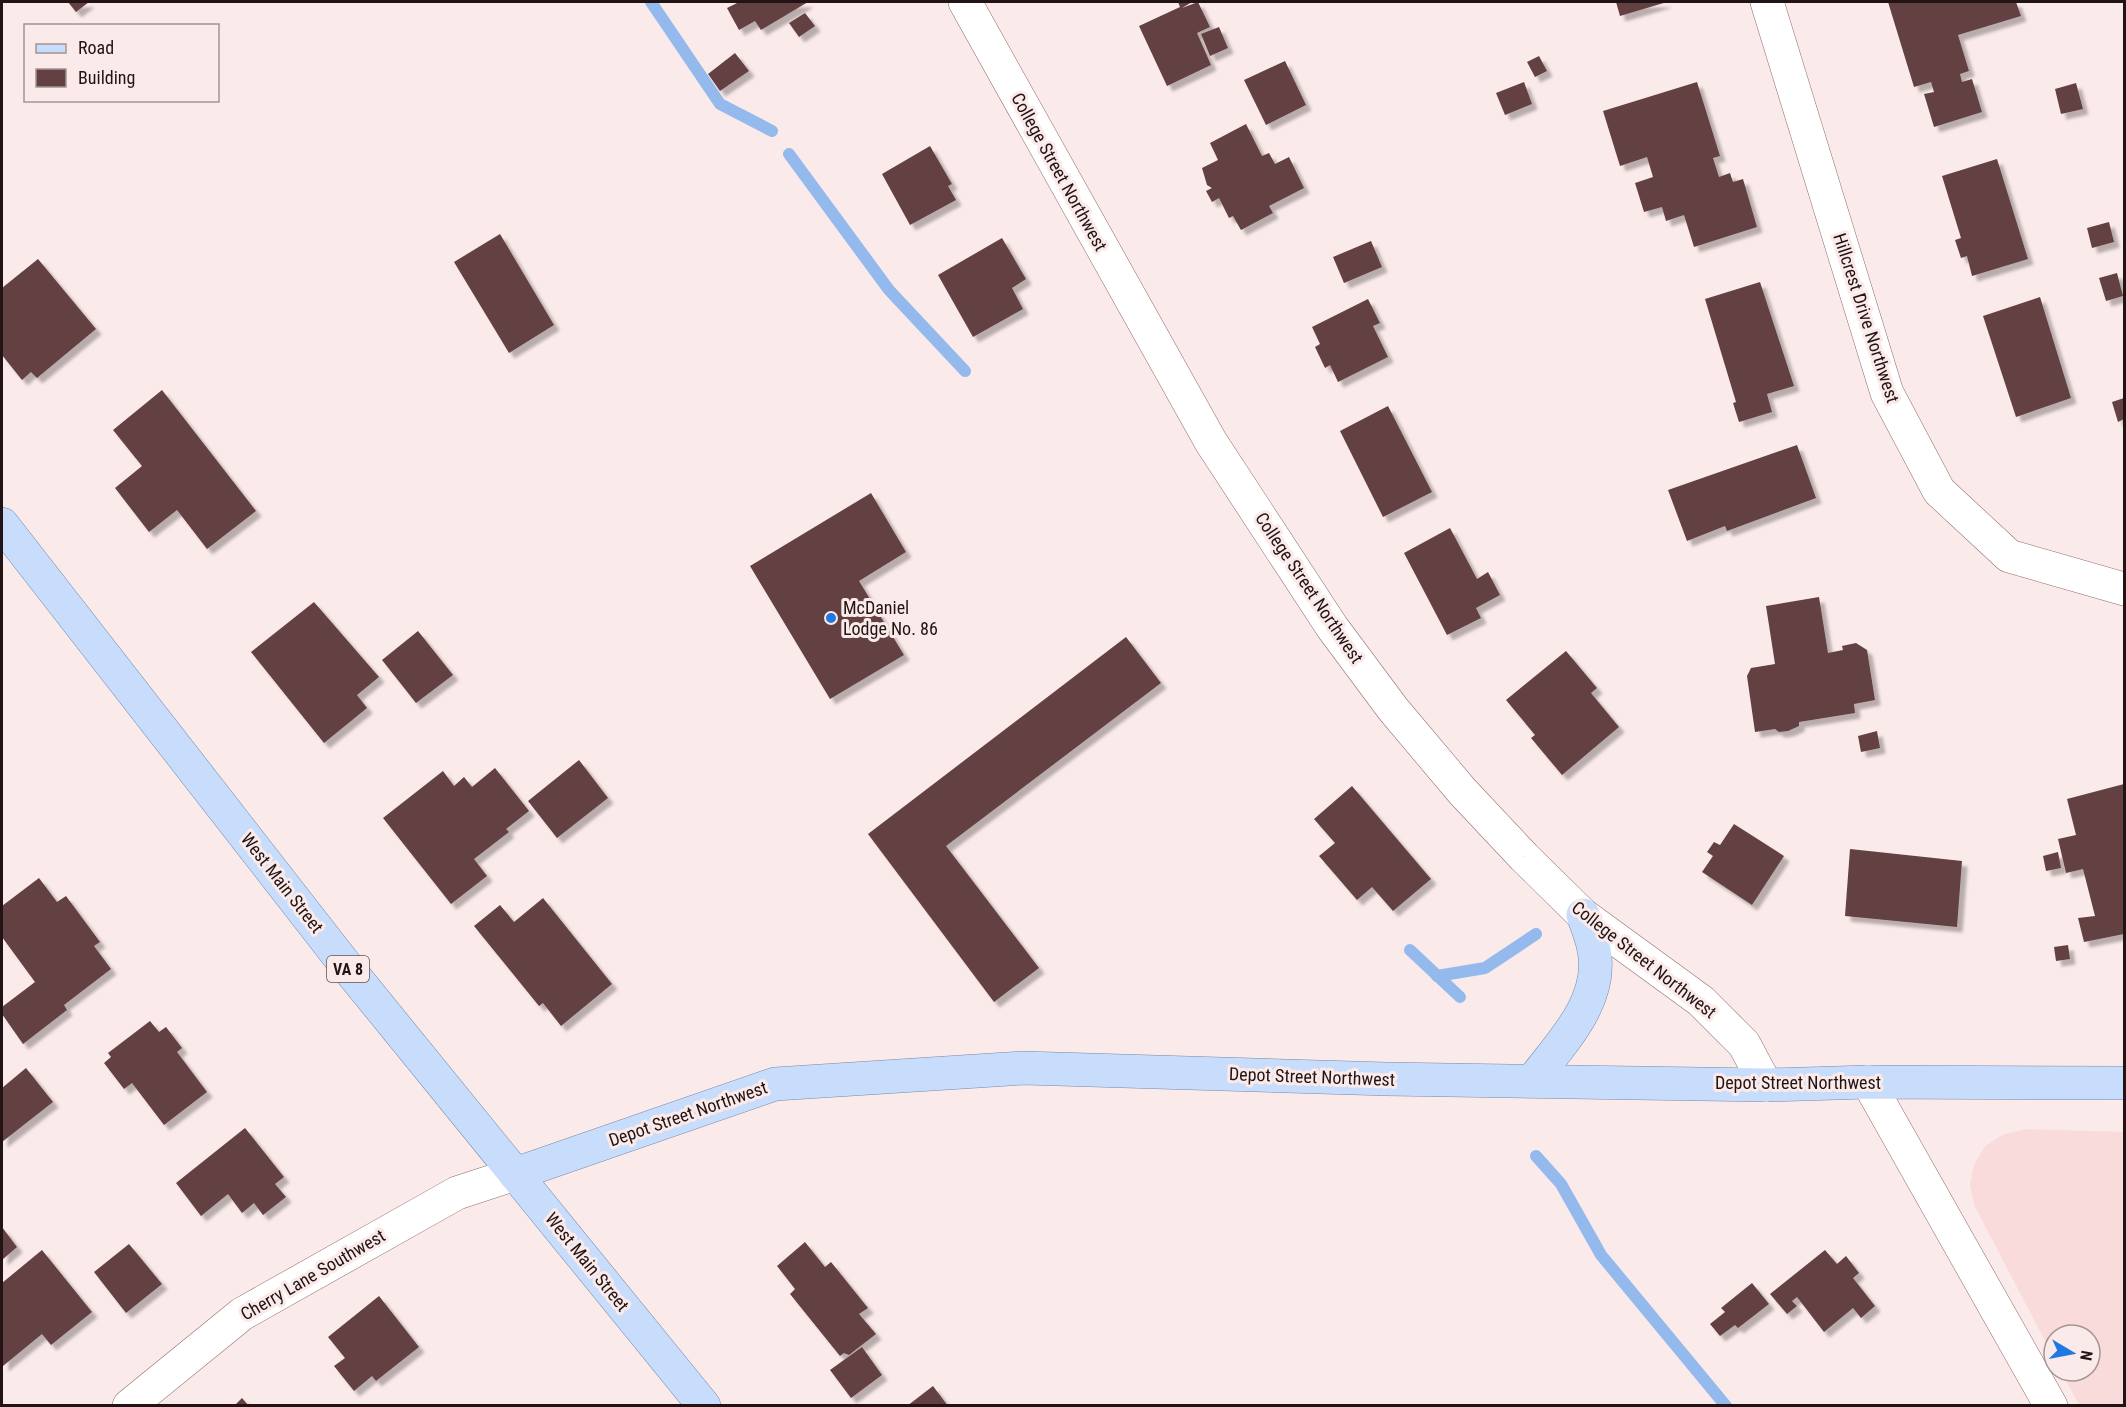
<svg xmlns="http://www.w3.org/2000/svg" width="2126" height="1407" font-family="'Roboto Condensed',sans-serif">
  <defs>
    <filter id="shadow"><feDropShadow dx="5.5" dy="5.5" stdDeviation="1.5" flood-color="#0004"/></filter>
  </defs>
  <rect width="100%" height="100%" fill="#fbeaea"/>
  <!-- built -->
  <path fill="#fadbdb" d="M2027,1129L2124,1132V1405H2079L2061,1371H2090V1335H2054V1358L1974,1205L1970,1185L1974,1165L1985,1146L2004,1134Z"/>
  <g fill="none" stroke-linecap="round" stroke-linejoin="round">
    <!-- stream -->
    <g stroke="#93b9ed" stroke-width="12">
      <path d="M651,2L720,104L772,131"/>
      <path d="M789,154L889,290L965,371"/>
      <path d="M1410,950L1460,997"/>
      <path d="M1437,976L1485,968L1536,934"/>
      <path d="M1536,1156L1561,1184L1601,1255L1726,1406"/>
    </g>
  </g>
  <!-- building -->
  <g fill="#634142" filter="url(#shadow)">
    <path d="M68,2H89L76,12Z"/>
    <path d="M739,2H808L761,30L755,21L739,30L727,8Z"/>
    <path d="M1178,2H1192L1182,8L1198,2L1210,27L1197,33L1211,65L1167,86L1139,26L1180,7Z"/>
    <path d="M1616,2H1667L1620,16Z"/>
    <path d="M1888,2H2016L2021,16L1958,35L1969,71L1960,74L1962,82L1972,79L1982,112L1934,127L1924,94L1934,92L1931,82L1914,87Z"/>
    <path d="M805,13L815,26L799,37L789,23Z"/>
    <path d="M1219,27L1228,48L1210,56L1201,34Z"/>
    <path d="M735,53L749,71L720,91L708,74Z"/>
    <path d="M1539,56L1547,71L1535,77L1527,62Z"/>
    <path d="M1285,61L1306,105L1266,125L1244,80Z"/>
    <path d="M1524,82L1532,104L1505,115L1496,93Z"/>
    <path d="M1697,82L1720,156L1713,158L1719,177L1730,173L1733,182L1743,179L1757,227L1694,247L1684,215L1666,221L1662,207L1644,212L1635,183L1653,177L1647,157L1620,166L1603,111Z"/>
    <path d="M2076,83L2083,109L2061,114L2055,89Z"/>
    <path d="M1246,124L1262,156L1269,153L1275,164L1289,157L1304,188L1269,206L1273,213L1241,230L1233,216L1229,218L1219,198L1212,202L1206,191L1212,188L1207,185L1202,168L1218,160L1210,143Z"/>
    <path d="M930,146L952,184L948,186L956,200L910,225L882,174Z"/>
    <path d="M1997,159L2028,259L1972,276L1967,256L1961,258L1955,240L1961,238L1942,176Z"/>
    <path d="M2109,222L2114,242L2092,248L2087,228Z"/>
    <path d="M500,234L554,325L509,353L454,262Z"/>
    <path d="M1002,238L1026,279L1012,288L1023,309L973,337L938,275Z"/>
    <path d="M1371,241L1382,267L1344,283L1333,257Z"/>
    <path d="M38,259L96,329L37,378L31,372L22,380L2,355V288Z"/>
    <path d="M2117,273L2123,296L2106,301L2099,278Z"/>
    <path d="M1760,282L1794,386L1767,394L1772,412L1739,422L1733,403L1736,402L1705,299Z"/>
    <path d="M2040,297L2071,398L2016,417L1983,316Z"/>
    <path d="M1368,299L1380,323L1373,326L1388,357L1338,382L1330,365L1325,368L1315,347L1320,344L1312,327Z"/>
    <path d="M162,390L256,511L207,549L177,510L149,532L115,488L142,466L113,430Z"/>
    <path d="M2124,398V419L2118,422L2112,402Z"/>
    <path d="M1388,406L1432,492L1383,517L1340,431Z"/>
    <path d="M1797,445L1816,498L1727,531L1725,526L1687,541L1668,490Z"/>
    <path d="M871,493L906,552L859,581L904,655L830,699L750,566Z"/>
    <path d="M1450,528L1477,579L1488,572L1500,595L1476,608L1481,618L1447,635L1404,553Z"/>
    <path d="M1819,597L1828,653L1843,650L1842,646L1856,643L1867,650L1875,700L1854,704L1855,713L1799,722V726L1788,731L1779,732L1775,729L1755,732L1747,676L1751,668L1775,664L1766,606Z"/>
    <path d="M314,602L379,677L357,695L367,708L324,743L251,652Z"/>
    <path d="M418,631L453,675L416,703L382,660Z"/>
    <path d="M1126,637L1161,683L946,846L1039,968L994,1002L868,834Z"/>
    <path d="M1566,651L1597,688L1591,693L1619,727L1562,775L1531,738L1535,735L1506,700Z"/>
    <path d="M1877,731L1880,748L1861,752L1858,736Z"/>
    <path d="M579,760L608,798L557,838L528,801Z"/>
    <path d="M495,768L529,811L506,829L509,832L474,859L487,876L451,904L383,818L443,771L454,786L464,777L472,787Z"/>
    <path d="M2124,784V934L2084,942L2078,918L2095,916L2083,869L2066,873L2058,839L2076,835L2067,799Z"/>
    <path d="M1352,786L1431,879L1393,911L1372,887L1357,900L1319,856L1335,843L1314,819Z"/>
    <path d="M1734,824L1784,856L1752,905L1702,872L1713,856L1707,852L1714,842L1720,845Z"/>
    <path d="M1850,849L1962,861L1957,927L1845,916Z"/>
    <path d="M2058,852L2061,868L2046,871L2043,856Z"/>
    <path d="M39,878L57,902L66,896L100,942L94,946L111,969L64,1005L67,1010L23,1044L2,1014V1007L35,982L2,937V906Z"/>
    <path d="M543,898L612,984L561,1026L543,1003L539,1006L474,926L500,905L514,922Z"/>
    <path d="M2068,945L2070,959L2056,961L2054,947Z"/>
    <path d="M150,1021L159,1032L166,1027L182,1048L177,1052L207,1092L164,1125L132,1083L124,1089L104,1063L111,1057L108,1053Z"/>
    <path d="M26,1068L53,1102L2,1142V1088Z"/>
    <path d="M245,1128L284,1177L275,1184L286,1197L263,1215L254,1203L242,1213L228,1194L201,1216L176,1183Z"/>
    <path d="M2,1227L17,1247L2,1260Z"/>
    <path d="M805,1242L825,1267L831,1262L868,1308L859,1314L876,1334L849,1355L844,1353L840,1356L790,1294L795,1289L777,1266Z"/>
    <path d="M129,1244L162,1284L126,1313L94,1272Z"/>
    <path d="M42,1250L92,1312L51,1345L42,1334L3,1366L2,1283Z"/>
    <path d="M1825,1250L1837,1264L1846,1256L1859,1273L1853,1278L1875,1306L1861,1318L1853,1308L1824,1332L1797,1297L1792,1301L1797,1306L1787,1314L1770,1294Z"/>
    <path d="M1752,1283L1769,1304L1738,1328L1735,1325L1720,1336L1710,1324L1725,1312L1721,1308Z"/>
    <path d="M379,1296L419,1347L376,1381L372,1376L354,1391L334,1366L345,1358L328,1337Z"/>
    <path d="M862,1347L882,1375L851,1398L830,1370Z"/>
    <path d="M933,1386L948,1406H907Z"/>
    <path d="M242,1398L249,1406H234Z"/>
  </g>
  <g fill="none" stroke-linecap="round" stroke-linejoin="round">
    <!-- minor casing -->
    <g stroke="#916c6c" stroke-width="34">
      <g id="minor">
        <path d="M965,2L1211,442L1332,627L1393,709L1462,791L1524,857L1583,915L1701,1001L1744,1044L1766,1085"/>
        <path d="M1767,2L1887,393L1939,491L2009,556L2124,589"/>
        <path d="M1868,1082L2051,1406"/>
        <path d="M129,1406L242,1314L457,1193L515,1174"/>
      </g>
    </g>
    <!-- major casing -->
    <g stroke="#7688a9" stroke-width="34">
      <g id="major">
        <path d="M2,524L347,967L704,1406"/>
        <path d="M1533,1080C1561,1043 1604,1001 1594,950C1592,938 1587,926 1583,915"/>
        <path d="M515,1174L775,1084L1024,1068L1387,1079L1766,1085L1868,1082L2124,1083"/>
      </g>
    </g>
    <!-- minor -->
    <use href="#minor" stroke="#fff" stroke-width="33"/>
    <!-- major -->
    <use href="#major" stroke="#c8ddfb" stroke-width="33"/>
  </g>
  <!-- markers -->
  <circle fill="#2078e2" stroke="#fbeaea" stroke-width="2" cx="831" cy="618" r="6"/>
  <g text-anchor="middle" stroke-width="6" stroke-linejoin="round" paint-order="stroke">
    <!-- shield labels -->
    <rect fill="#fbeaea" stroke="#635454" stroke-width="1.5" x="327" y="956" width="42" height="26" rx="4.5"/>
    <g font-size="16" font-weight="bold" fill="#221414">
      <text x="348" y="975">VA 8</text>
    </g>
    <!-- street labels -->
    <g font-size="18" fill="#221414" stroke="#fbeaea">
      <text transform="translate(1059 172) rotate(61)" y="6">College Street Northwest</text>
      <text transform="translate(1866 318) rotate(72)" y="6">Hillcrest Drive Northwest</text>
      <text transform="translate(1309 588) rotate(56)" y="6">College Street Northwest</text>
      <text transform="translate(282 883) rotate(52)" y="6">West Main Street</text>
      <text transform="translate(1644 960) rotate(38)" y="6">College Street Northwest</text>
      <text transform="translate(1312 1077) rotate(2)" y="6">Depot Street Northwest</text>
      <text x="1798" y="1089">Depot Street Northwest</text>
      <text transform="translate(688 1114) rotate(-19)" y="6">Depot Street Northwest</text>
      <text transform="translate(587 1262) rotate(51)" y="6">West Main Street</text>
      <text transform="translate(313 1275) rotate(-30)" y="6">Cherry Lane Southwest</text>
    </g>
    <!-- poi labels -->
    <g font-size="18" fill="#221414" stroke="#fbeaea" text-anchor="start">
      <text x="843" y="614">McDaniel<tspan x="843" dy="21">Lodge No. 86</tspan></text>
    </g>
  </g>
  <!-- border -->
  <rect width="2126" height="1407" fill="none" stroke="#221414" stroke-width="6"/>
  <!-- legend -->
  <rect x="24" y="24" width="195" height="78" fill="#fbeaea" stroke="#a49494" stroke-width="1.5"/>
  <rect x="36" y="44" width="30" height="9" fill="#c8ddfb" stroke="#a49494" stroke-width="1.5"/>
  <text x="78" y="54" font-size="18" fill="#221414">Road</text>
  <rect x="36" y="69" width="30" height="18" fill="#634142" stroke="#a49494" stroke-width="1.5"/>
  <text x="78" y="84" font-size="18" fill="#221414">Building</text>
  <!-- north arrow -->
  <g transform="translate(2072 1353) rotate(100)"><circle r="28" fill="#fbeaea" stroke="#a49494" stroke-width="1.5"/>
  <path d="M0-4.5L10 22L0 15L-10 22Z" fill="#2078e2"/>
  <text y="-9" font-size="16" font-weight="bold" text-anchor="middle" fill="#221414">N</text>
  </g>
</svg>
